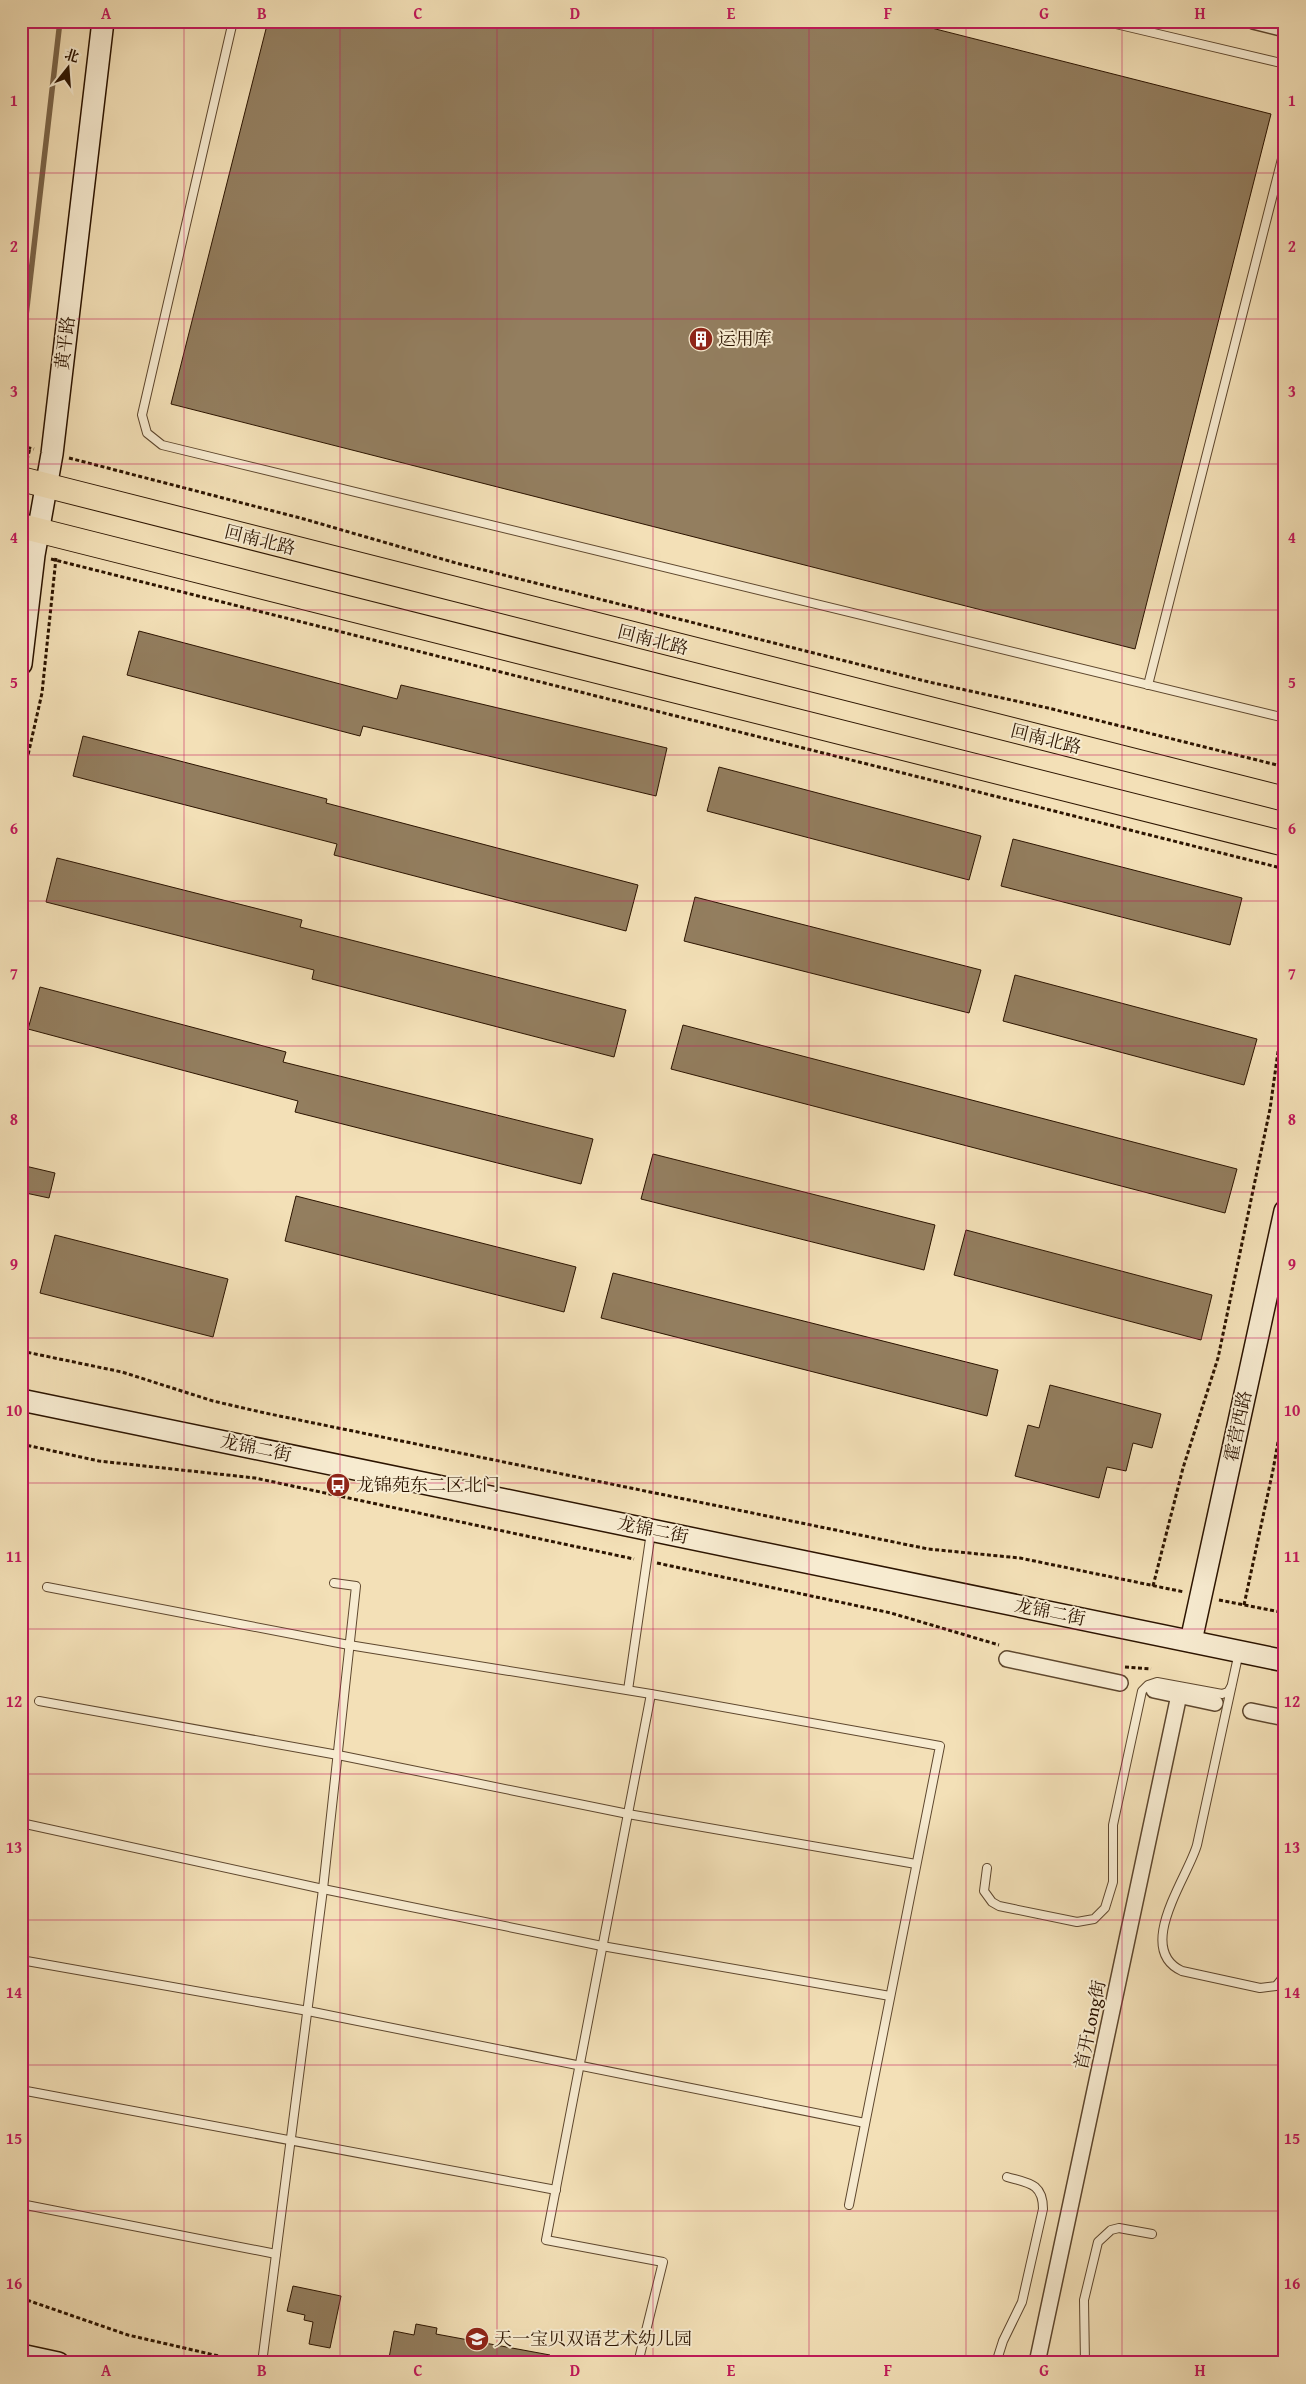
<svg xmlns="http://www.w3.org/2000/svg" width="1306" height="2384" font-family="'Gentium Book Plus','Noto Serif SC',serif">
  <rect width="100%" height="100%" fill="#f3e0b7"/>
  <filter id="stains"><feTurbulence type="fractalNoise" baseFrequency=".004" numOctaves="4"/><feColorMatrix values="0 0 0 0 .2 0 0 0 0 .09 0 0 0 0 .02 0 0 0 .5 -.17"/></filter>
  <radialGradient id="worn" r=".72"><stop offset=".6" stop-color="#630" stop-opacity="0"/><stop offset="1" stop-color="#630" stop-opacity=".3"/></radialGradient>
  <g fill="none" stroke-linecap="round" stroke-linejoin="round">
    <!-- stream -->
    <path stroke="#7b6549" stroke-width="5.5" d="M21,359L60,21"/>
  </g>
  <!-- building -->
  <g fill="#937e5f" stroke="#2c1400">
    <path d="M268,21H904L1271,114L1135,649L171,404Z"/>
    <path d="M139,631L397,699L401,685L667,748L656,796L363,726L360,736L127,675Z"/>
    <path d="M83,736L327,799L326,803L638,885L626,931L334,855L337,844L73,776Z"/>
    <path d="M719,767L981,836L969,880L707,811Z"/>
    <path d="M1013,839L1242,898L1230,945L1001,886Z"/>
    <path d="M57,858L302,920L300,927L626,1010L614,1057L312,979L314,970L46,902Z"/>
    <path d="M695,897L981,970L969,1013L684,941Z"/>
    <path d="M1015,975L1257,1039L1244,1085L1003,1021Z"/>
    <path d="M40,987L286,1052L283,1062L593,1139L581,1184L295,1112L298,1101L28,1029Z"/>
    <path d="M683,1025L1237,1169L1225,1213L671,1069Z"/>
    <path d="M653,1154L935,1225L924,1270L641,1199Z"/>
    <path d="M21,1165L55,1173L49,1198L21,1192Z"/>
    <path d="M296,1196L576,1267L564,1312L285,1241Z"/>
    <path d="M966,1230L1212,1295L1201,1340L954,1275Z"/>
    <path d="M55,1235L228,1279L213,1337L40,1293Z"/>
    <path d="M613,1273L998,1370L987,1416L601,1318Z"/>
    <path d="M1050,1385L1161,1414L1152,1448L1133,1443L1126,1471L1107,1467L1099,1498L1015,1476L1028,1425L1039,1428Z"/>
    <path d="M293,2286L341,2296L330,2348L309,2344L313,2322L304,2320L305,2315L287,2311Z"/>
    <path d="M416,2324L437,2328L436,2334L550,2355L549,2363H412L389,2358L394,2331L414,2335Z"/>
  </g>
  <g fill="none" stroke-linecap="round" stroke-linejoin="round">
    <!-- lane casing -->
    <g stroke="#5e472e" stroke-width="10">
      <g id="lane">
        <path d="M233,21L142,415L147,433L162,445L1285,718"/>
        <path d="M1103,21L1285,64"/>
        <path d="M1148,685L1285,147"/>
        <path d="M47,1587L349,1645L651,1694L940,1746L849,2205"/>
        <path d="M1239,1652L1197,1845C1188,1877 1134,1949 1182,1971L1260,1988L1276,1986L1281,1980L1285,1969"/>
        <path d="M628,1690L651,1532"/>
        <path d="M39,1701L338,1755L628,1814L916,1864"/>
        <path d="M21,1823L323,1889L602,1946L890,1996"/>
        <path d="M987,1868L984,1891L992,1902L999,1906L1077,1922L1094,1919L1105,1908L1113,1882V1825L1142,1691L1148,1685L1157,1682L1222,1694L1228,1692L1231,1687"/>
        <path d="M21,1960L308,2011L865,2123"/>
        <path d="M21,2090L556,2190"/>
        <path d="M21,2204L276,2254"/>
        <path d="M640,2355L663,2262L546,2240L651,1694"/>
        <path d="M262,2363L323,1889L356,1586L334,1583"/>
        <path d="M996,2363L1003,2341L1022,2302L1043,2209C1043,2183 1028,2183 1007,2177"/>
        <path d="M1085,2363L1084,2300L1098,2242L1111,2230L1119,2228L1152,2234"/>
      </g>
    </g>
    <!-- street casing -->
    <g stroke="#5e472e" stroke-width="18">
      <g id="street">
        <path d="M1253,21L1285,29"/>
        <path d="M1007,1659L1120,1683"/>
        <path d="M1154,1690L1215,1703"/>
        <path d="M1251,1711L1285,1718"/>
        <path d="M1037,2363L1179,1695"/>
      </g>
    </g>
    <!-- secondary casing -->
    <g stroke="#2c1400" stroke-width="24">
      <g id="secondary">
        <path d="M21,664L34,555L52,454L103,21"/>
        <path d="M21,1400L1285,1661"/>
        <path d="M1191,1641L1285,1211"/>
        <path d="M21,2355L58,2363"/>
      </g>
    </g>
    <!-- primary casing -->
    <g stroke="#2c1400" stroke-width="26">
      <g id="primary">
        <path d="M21,479L1285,799"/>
        <path d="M21,526L1285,844"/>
      </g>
    </g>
    <!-- path -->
    <g stroke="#2c1400" stroke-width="3" stroke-dasharray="4 2.5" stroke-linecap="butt">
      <path d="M21,446L34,449"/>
      <path d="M69,458L304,519L456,563L929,682L1048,708L1285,767"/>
      <path d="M27,460L30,448"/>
      <path d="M51,559L1285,869"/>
      <path d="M21,786L42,693L56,558"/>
      <path d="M21,1351L122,1372L213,1401L265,1413L928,1549L1020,1558L1184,1592"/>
      <path d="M21,1444L99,1461L255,1478L634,1559"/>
      <path d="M657,1563L891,1613L999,1645"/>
      <path d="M1153,1586L1183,1468L1218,1358L1270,1109L1285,1002"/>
      <path d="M1219,1600L1285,1613"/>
      <path d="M1244,1605L1273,1470L1285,1403"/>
      <path d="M1125,1667L1151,1669"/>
      <path d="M21,2298L128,2335L249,2363"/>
    </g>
    <!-- lane -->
    <use href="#lane" stroke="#f7ebd0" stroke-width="8"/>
    <!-- street -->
    <use href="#street" stroke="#f7ebd0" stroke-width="15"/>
    <!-- secondary -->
    <use href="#secondary" stroke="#f7ebd0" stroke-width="21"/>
    <!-- primary -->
    <use href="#primary" stroke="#f3e0b7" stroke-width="24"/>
  </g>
  <!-- grid -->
  <path fill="none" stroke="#c2185b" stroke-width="1" stroke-opacity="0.55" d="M184,21V2363M340,21V2363M497,21V2363M653,21V2363M809,21V2363M966,21V2363M1122,21V2363M21,173H1285M21,319H1285M21,464H1285M21,610H1285M21,755H1285M21,901H1285M21,1046H1285M21,1192H1285M21,1338H1285M21,1483H1285M21,1629H1285M21,1774H1285M21,1920H1285M21,2065H1285M21,2211H1285"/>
  <!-- icons -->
  <defs>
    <g id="building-disc" transform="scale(1.25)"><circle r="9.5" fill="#8f2418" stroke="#f7ebd0"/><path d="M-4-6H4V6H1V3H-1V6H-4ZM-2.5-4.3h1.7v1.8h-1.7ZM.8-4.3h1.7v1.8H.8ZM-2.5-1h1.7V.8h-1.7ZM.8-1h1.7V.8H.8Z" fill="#fff"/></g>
    <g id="bus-disc" transform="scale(1.25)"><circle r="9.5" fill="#8f2418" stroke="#f7ebd0"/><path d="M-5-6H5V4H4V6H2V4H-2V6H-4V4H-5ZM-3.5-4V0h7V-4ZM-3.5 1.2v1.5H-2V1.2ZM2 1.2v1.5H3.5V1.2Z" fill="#fff"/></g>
    <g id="school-disc" transform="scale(1.25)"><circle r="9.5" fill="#8f2418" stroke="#f7ebd0"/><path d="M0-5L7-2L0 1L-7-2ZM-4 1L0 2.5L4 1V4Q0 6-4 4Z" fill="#fff"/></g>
  </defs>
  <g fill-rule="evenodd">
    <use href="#building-disc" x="701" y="339"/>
    <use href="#bus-disc" x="338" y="1485"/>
    <use href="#school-disc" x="477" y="2339"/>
  </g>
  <g text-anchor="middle" stroke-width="4" stroke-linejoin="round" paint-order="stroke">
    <!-- poi labels -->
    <g font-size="18" fill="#2c1400" stroke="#f7ebd0" text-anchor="start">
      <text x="718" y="345">运用库</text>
      <text x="356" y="1491">龙锦苑东二区北门</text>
      <text x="494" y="2345">天一宝贝双语艺术幼儿园</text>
    </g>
    <!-- street labels -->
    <g font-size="18" fill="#2c1400" stroke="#f7ebd0">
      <text transform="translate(65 343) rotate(-83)" y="6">黄平路</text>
      <text transform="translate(260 540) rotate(14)" y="6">回南北路</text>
      <text transform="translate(653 640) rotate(14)" y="6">回南北路</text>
      <text transform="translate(1046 739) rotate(14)" y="6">回南北路</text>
      <text transform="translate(1238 1426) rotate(-78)" y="6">霍营西路</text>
      <text transform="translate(256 1448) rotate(12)" y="6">龙锦二街</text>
      <text transform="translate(653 1530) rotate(12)" y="6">龙锦二街</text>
      <text transform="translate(1050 1612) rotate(12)" y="6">龙锦二街</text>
      <text transform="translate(1090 2025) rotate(-78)" y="6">首开Long街</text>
    </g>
  </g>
  <!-- margin -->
  <rect width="1306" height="2384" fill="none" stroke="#f3e0b7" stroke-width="55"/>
  <!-- north arrow -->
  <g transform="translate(68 68) rotate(17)" stroke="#f7ebd0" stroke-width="4" paint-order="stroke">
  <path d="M0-4L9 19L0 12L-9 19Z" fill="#2c1400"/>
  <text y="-8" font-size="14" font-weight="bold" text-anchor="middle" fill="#2c1400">北</text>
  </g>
  <rect x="28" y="28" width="1250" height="2328" fill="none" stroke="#c2185b" stroke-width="2"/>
  <g font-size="16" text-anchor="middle" font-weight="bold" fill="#c2185b">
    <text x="106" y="19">A</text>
    <text x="262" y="19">B</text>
    <text x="418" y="19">C</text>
    <text x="575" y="19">D</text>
    <text x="731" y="19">E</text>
    <text x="888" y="19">F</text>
    <text x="1044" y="19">G</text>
    <text x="1200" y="19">H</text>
    <text x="14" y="106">1</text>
    <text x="1292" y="106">1</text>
    <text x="14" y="252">2</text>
    <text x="1292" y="252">2</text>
    <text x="14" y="397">3</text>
    <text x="1292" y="397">3</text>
    <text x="14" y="543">4</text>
    <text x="1292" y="543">4</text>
    <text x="14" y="688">5</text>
    <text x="1292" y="688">5</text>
    <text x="14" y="834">6</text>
    <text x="1292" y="834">6</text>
    <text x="14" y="979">7</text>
    <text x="1292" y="979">7</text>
    <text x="14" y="1125">8</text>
    <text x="1292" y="1125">8</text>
    <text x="14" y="1270">9</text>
    <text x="1292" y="1270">9</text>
    <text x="14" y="1416">10</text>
    <text x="1292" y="1416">10</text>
    <text x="14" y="1562">11</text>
    <text x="1292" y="1562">11</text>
    <text x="14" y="1707">12</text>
    <text x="1292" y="1707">12</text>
    <text x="14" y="1853">13</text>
    <text x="1292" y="1853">13</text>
    <text x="14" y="1998">14</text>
    <text x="1292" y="1998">14</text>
    <text x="14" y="2144">15</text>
    <text x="1292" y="2144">15</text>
    <text x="14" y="2289">16</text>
    <text x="1292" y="2289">16</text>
    <text x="106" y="2376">A</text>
    <text x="262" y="2376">B</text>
    <text x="418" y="2376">C</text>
    <text x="575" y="2376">D</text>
    <text x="731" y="2376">E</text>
    <text x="888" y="2376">F</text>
    <text x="1044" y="2376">G</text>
    <text x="1200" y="2376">H</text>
  </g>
  <rect width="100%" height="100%" filter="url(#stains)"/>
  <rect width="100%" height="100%" fill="url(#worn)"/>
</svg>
